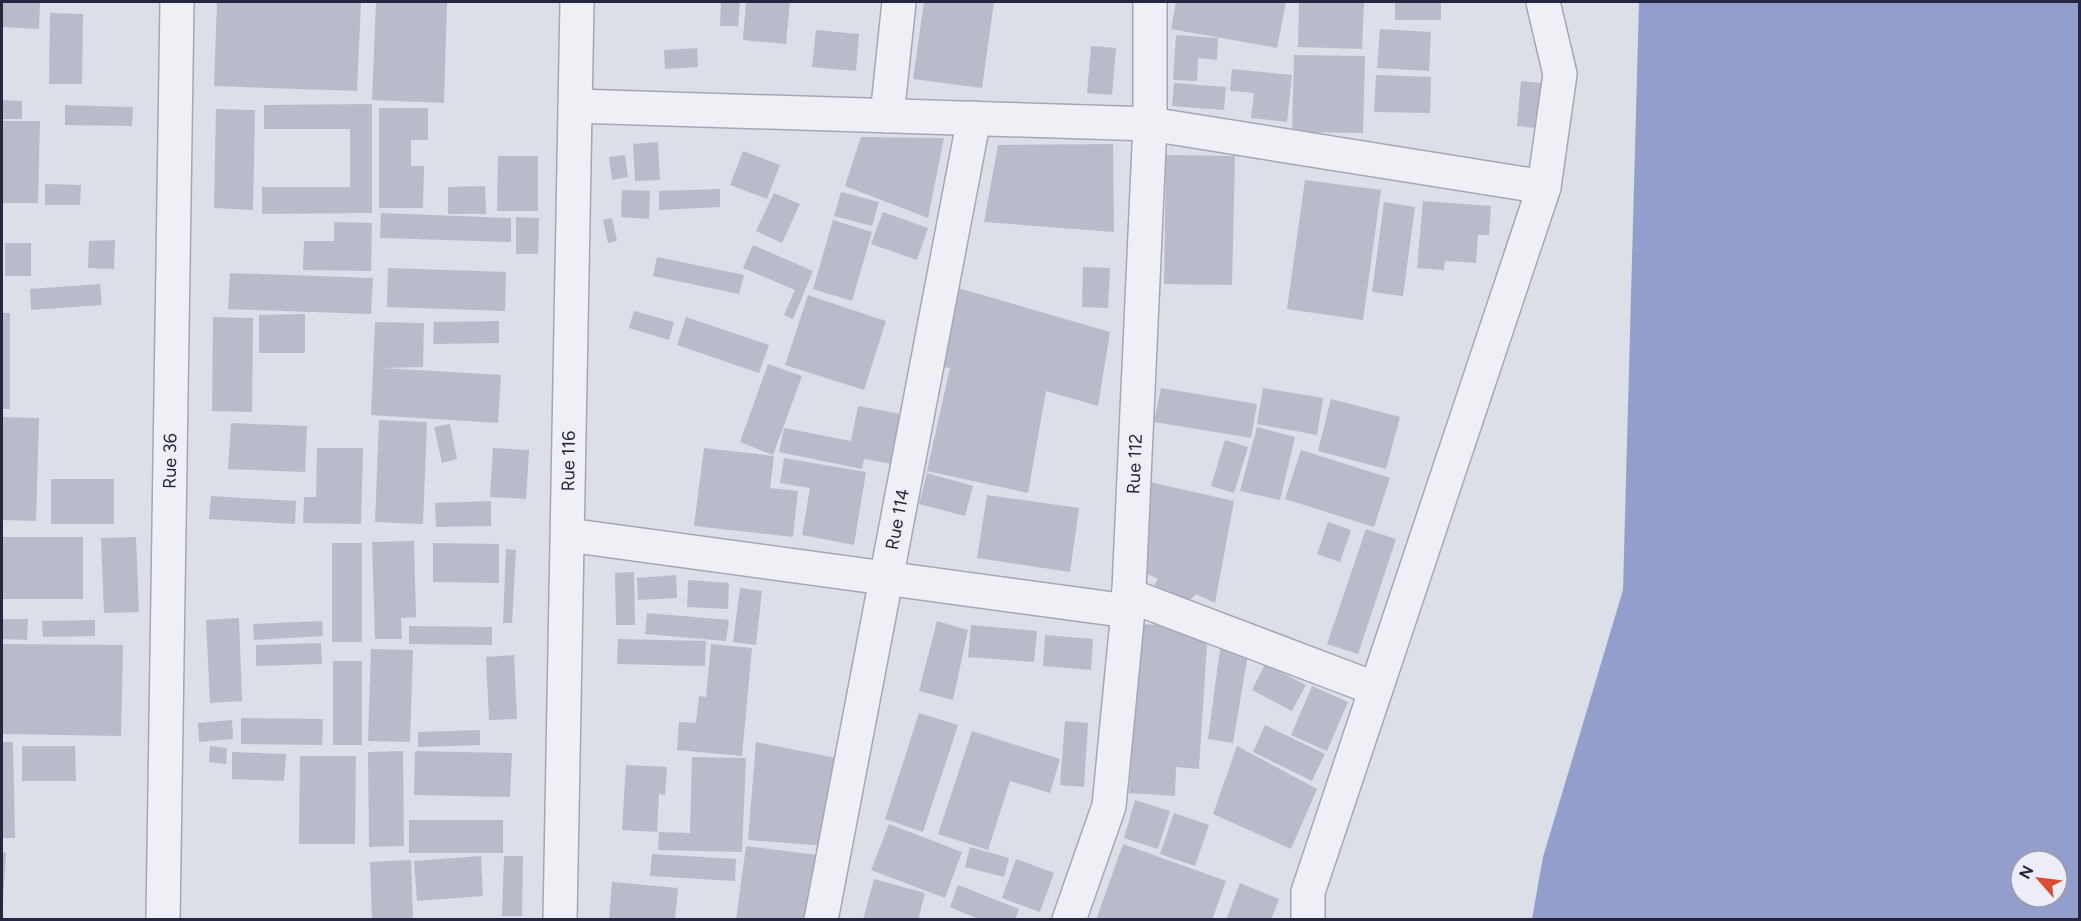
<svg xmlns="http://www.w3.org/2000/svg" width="2081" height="921" font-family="Figtree,sans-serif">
  <rect width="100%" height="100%" fill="#dcdee8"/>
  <!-- water -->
  <path fill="#939ecc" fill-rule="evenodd" d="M1639,2H2079V919H1532L1543,857L1623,590ZM2021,861H2057V897H2021Z"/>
  <!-- building -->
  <g fill="#b9bbcb">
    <path d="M2,2H40L39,29L2,27Z"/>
    <path d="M217,2H361L357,91L214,86Z"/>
    <path d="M376,2L447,3L444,103L372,100Z"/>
    <path d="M721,2H740L738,26H720Z"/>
    <path d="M746,2H790L786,44L743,40Z"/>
    <path d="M924,2H994L982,88L913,79Z"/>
    <path d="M1176,2H1286L1277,48L1171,29Z"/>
    <path d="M1299,2H1364L1362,49L1298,47Z"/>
    <rect x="1395" y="2" width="46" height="18"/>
    <path d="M50,13L83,14L82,84H49Z"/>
    <path d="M1380,29L1431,32L1429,71L1377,68Z"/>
    <path d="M816,30L859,34L856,71L812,67Z"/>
    <path d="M1176,35L1218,38L1217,60L1198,58L1197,81L1173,80Z"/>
    <path d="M1091,46L1116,48L1112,95L1087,93Z"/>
    <path d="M697,48L698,67L665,69L664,50Z"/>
    <path d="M1294,55L1365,56L1363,133L1292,132Z"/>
    <path d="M1232,69L1292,75L1287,122L1251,118L1254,93L1230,91Z"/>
    <path d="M1376,75L1431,77L1430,113L1374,112Z"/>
    <path d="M1521,81L1548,84L1544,129L1517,126Z"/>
    <path d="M1174,83L1226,87L1224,110L1172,106Z"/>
    <path d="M2,100L22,101V119H2Z"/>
    <path d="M372,104V213L262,214V187H350V129H264V105Z"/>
    <path d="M65,105L133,107L132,126L65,125Z"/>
    <path d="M379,108H428V140H411V166H424L423,208H379Z"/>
    <path d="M216,109L255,110L253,210L214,208Z"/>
    <path d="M2,121H40L38,203H2Z"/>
    <path d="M861,137L944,138L928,218L845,186Z"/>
    <path d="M658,142L660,180L635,181L633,144Z"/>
    <path d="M1113,144L1114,232L984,222L998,145Z"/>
    <path d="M743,151L780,165L767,199L730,185Z"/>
    <path d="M625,155L628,177L612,180L609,157Z"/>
    <path d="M1166,155L1235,156L1232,285L1164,284Z"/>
    <path d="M498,156H538V211H497Z"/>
    <path d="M1305,180L1381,190L1363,320L1287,309Z"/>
    <path d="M45,184L81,185L80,205H45Z"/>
    <path d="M485,186L486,214H448V187Z"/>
    <path d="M720,189V207L659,210V191Z"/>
    <path d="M622,190L650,191L649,219L621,217Z"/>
    <path d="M841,192L879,202L872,226L834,216Z"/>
    <path d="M774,193L800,204L782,243L756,231Z"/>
    <path d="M1423,201L1491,206L1489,235H1478L1476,263L1445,261L1444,270L1417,268Z"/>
    <path d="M1384,202L1415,207L1403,296L1372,292Z"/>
    <path d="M883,212L928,228L917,260L871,244Z"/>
    <path d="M381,213L511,218V242L380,238Z"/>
    <path d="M516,217L539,218L538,254H516Z"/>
    <path d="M612,218L617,241L608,243L603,220Z"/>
    <path d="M833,220L872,232L852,301L813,289Z"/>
    <path d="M334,222L372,223L371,271L303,270L304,241H334Z"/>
    <path d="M115,240L114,269L88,268L89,241Z"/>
    <rect x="5" y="243" width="26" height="33"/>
    <path d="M753,245L813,271L793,319L784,315L795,290L743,268Z"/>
    <path d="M657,257L744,275L739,294L653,276Z"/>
    <path d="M1083,267L1110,268L1108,308L1082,307Z"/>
    <path d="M388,268L506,272L505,311L387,307Z"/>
    <path d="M230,273L373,278L371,314L228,309Z"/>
    <path d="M100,284L102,305L31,310L30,289Z"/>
    <path d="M958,288L1110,332L1098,406L1046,391L1028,493L927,471L950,368L943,367Z"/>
    <path d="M808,295L886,321L864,390L785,365Z"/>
    <path d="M634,311L674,322L669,340L629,328Z"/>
    <rect x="2" y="313" width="8" height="96"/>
    <path d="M305,314V353H259V315Z"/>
    <path d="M213,317L253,318L252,412L212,411Z"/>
    <path d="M686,317L769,345L759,373L677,345Z"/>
    <path d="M499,321V343L433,344L434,322Z"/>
    <path d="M375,322L424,323L423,367L383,368L501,375L498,423L371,415Z"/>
    <path d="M768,364L802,376L773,455L740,442Z"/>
    <path d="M1161,388L1257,404L1251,438L1154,422Z"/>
    <path d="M1263,388L1323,398L1317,435L1257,424Z"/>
    <path d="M1331,399L1400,417L1386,469L1318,451Z"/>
    <path d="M858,406L901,414L892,464L864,459L862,469L779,452L784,428L851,441Z"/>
    <path d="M2,417L39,418L36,521L2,520Z"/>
    <path d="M379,420L427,422L423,524L375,522Z"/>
    <path d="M231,423L307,426L305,472L228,469Z"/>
    <path d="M450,424L457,459L442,463L434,427Z"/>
    <path d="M1257,427L1295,437L1280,500L1240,491Z"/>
    <path d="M1225,440L1248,447L1234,493L1211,486Z"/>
    <path d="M317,448H363L361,524L303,523L304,497H316Z"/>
    <path d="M493,448L529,450L526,499L490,497Z"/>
    <path d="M704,448L774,456L770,488L798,491L793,537L694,526Z"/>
    <path d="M1301,450L1390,478L1374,527L1285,499Z"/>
    <path d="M784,458L866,472L854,545L802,535L810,488L780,483Z"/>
    <path d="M927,473L973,486L965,516L919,504Z"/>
    <rect x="51" y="479" width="63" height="45"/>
    <path d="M1145,481L1234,501L1215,603L1196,594L1190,600L1154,586L1158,579L1139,570Z"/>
    <path d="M987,495L1079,508L1070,572L977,558Z"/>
    <path d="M211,496L296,501L295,524L209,519Z"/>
    <path d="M491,501V526L436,527L435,503Z"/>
    <path d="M1328,522L1351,530L1340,562L1317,554Z"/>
    <path d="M1366,529L1396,539L1358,654L1327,644Z"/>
    <rect x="2" y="537" width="81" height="62"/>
    <path d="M136,537L139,612L104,613L101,538Z"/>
    <path d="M414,541L416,617L401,618L402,639H375L372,542Z"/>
    <rect x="332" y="543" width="30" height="99"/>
    <path d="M433,543L499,544V583L433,582Z"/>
    <path d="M506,549L516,550L512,623H503Z"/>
    <path d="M634,572L635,625H616L615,573Z"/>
    <path d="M676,575L677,598L638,600L637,578Z"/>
    <path d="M688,580L729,583L728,609L687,607Z"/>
    <path d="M740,588L762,591L756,645L733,642Z"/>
    <path d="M647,613L729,620L726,641L645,634Z"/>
    <path d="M239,618L242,701L210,703L206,620Z"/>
    <path d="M2,619H28L27,640L2,639Z"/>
    <path d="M95,620V636L43,637L42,621Z"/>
    <path d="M322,621L323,636L254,640L253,624Z"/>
    <path d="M937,621L968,630L953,700L919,691Z"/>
    <path d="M1140,624L1208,628L1199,769L1176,767L1175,796L1129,793Z"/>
    <path d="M971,625L1037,631L1034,662L968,657Z"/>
    <path d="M409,626L492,627V645L409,644Z"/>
    <path d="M1045,635L1093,639L1091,670L1043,666Z"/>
    <path d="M618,639L706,641L705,666L617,664Z"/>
    <path d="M321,643L322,664L256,666V645Z"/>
    <path d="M2,644L123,645L121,736L2,734Z"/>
    <path d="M711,644L752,648L742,756L677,750L679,722L696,723L699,696L706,697Z"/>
    <path d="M371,649L413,650L410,742L368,741Z"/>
    <path d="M1220,649L1248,654L1233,743L1208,739Z"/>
    <path d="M514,655L517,719L489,720L486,657Z"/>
    <rect x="333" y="661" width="29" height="84"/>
    <path d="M1265,664L1306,685L1292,711L1252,690Z"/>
    <path d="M1312,686L1348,702L1327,751L1291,735Z"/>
    <path d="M919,713L958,725L923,832L885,819Z"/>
    <path d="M241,718L323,719L322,745L241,744Z"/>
    <path d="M232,720L233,739L199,742L198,723Z"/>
    <path d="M1065,721L1088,723L1084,787L1060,785Z"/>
    <path d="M1265,725L1325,754L1312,781L1253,752Z"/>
    <path d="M480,730V745L418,747V732Z"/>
    <path d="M972,731L1060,759L1050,793L1010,781L988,850L938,834Z"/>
    <path d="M2,742H13L15,838H2Z"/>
    <path d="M756,742L841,759L826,846L748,840Z"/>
    <path d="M22,746H75L76,781H22Z"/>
    <path d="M210,746L227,748L226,764L209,762Z"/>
    <path d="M1237,746L1317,789L1291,849L1213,814Z"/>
    <path d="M403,751L404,846L369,847L368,752Z"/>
    <path d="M415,751L512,753L510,797L414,795Z"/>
    <path d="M232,752L286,754L284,781L232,779Z"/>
    <path d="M300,756H356L355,844H299Z"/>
    <path d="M692,757L746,758L742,852L658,850L659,832L690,833Z"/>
    <path d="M626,765L667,767L665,795L659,794L657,832L622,830Z"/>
    <path d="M1135,800L1170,811L1158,849L1124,838Z"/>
    <path d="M1174,813L1209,825L1195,866L1160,854Z"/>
    <rect x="409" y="820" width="94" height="33"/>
    <path d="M889,824L962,852L945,898L871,870Z"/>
    <path d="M1123,844L1226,881L1212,920H1096Z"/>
    <path d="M746,846L817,855L808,920H736Z"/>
    <path d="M970,847L1009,858L1004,877L965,867Z"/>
    <path d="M2,852L6,853L3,900H2Z"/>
    <path d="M652,854L736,859L735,881L650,876Z"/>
    <path d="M481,856L483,896L417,901L414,861Z"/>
    <path d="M504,856H523L522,916H502Z"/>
    <path d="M1016,859L1054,873L1040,912L1002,898Z"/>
    <path d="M411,860L413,920H372L370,862Z"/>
    <path d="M874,879L925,893L918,920H863Z"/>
    <path d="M612,882L678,888L675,920H609Z"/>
    <path d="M1240,883L1279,899L1271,920H1226Z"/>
    <path d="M958,885L1019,909L1015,920H981L950,907Z"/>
  </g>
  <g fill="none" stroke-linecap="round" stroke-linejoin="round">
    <!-- minor casing -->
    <g stroke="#a5a7b6" stroke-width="36">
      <g id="minor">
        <path d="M575,106L1150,124L1544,187"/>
        <path d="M887,116L899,2"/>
        <path d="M568,535L1128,611"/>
        <path d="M1128,595L1376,689"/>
        <path id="s1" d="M163,920L177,2"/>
        <path id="s2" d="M560,920L577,2"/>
        <path id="s3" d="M821,920L974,118"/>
        <path id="s4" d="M1069,920L1109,806L1128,611L1150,124V2"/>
        <path d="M1308,920V892L1544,187L1560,74L1543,2"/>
      </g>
    </g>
    <!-- minor -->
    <use href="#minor" stroke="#eff0f6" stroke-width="33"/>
  </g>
  <g text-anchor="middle" stroke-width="6" stroke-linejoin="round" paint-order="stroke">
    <!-- street labels -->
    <g font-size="18" fill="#252640" stroke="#ecedf6">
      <text dy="6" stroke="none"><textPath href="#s1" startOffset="459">Rue 36</textPath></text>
      <text dy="6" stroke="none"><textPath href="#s2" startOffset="459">Rue 116</textPath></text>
      <text dy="6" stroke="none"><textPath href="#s4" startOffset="464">Rue 112</textPath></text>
      <text dy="6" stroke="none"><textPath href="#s3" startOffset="408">Rue 114</textPath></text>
    </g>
  </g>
  <!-- border -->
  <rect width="2081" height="921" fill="none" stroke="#252640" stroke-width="6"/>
  <!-- north arrow -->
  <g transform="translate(2039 879) rotate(298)"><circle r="28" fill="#ecedf6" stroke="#9c9dad" stroke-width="1.5"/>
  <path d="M0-4.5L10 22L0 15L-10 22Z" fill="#db4d33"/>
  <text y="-9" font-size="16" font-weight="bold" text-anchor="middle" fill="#252640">N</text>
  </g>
</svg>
